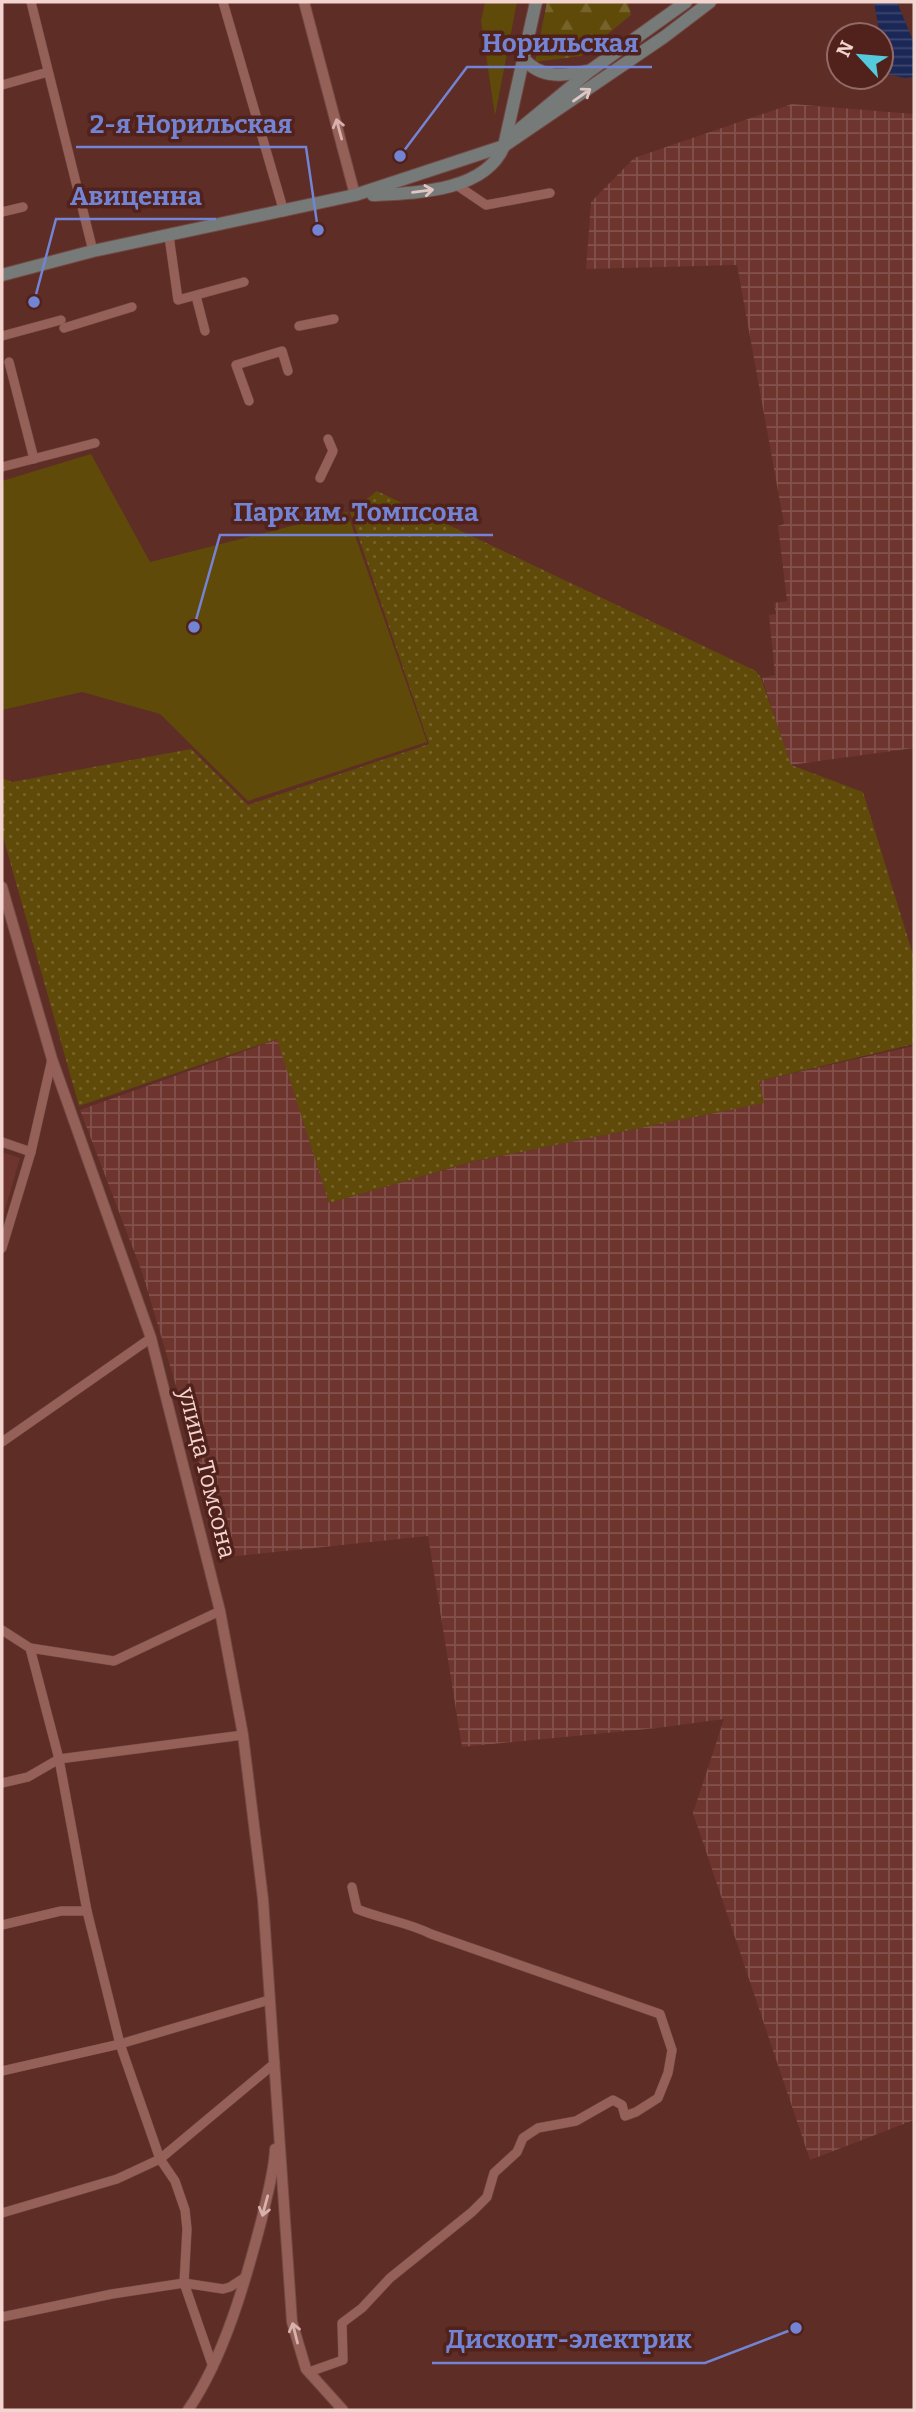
<svg xmlns="http://www.w3.org/2000/svg" width="916" height="2412" font-family="Bitter,serif">
  <defs>
    <pattern id="industrial-grid" width="8" height="8" patternUnits="userSpaceOnUse" patternTransform="scale(1.75)"><rect width="8" height="8" fill="#6d352e"/><path d="M0 4h8M4 0v8" fill="none" stroke="#82514b"/></pattern>
    <pattern id="grass-dots" width="8" height="8" patternUnits="userSpaceOnUse" patternTransform="scale(1.75)"><rect width="8" height="8" fill="#5f4a09"/><path d="M2 2h.1M6 6h.1" fill="none" stroke="#76632c" stroke-width="1.8" stroke-linecap="round"/></pattern>
    <pattern id="forest-firs" width="22" height="20" patternUnits="userSpaceOnUse" patternTransform="scale(1.75)"><rect width="22" height="20" fill="#5f4a09"/><path d="M5 1l3.5 6h-7zM16 11l3.5 6h-7z" fill="#76632c"/></pattern>
    <pattern id="water-rules" width="6" height="5" patternUnits="userSpaceOnUse" patternTransform="scale(1.75)"><rect width="6" height="5" fill="#1b2857"/><path d="M0 2.5h6" fill="none" stroke="#3d466e"/></pattern>
  </defs>
  <rect width="100%" height="100%" fill="#5d2d26"/>
  <!-- built -->
  <path fill="#6d352e" d="M2,1152L20,1158L2,1220Z"/>
  <!-- industrial -->
  <g fill="url(#industrial-grid)">
    <path d="M792,104L914,114V748L790,765L762,678L775,675L769,615L776,614L774,603L787,601L778,526L784,524L737,265L586,269L591,202L634,158Z"/>
    <path d="M278,1039L329,1203L476,1161L763,1103L759,1081L914,1046V2120L810,2160L693,1813L724,1719L657,1728L462,1747L428,1536L227,1557L142,1272L80,1110Z"/>
  </g>
  <!-- grass -->
  <path fill="url(#grass-dots)" d="M377,491L756,671L761,678L791,765L863,792L914,958V1044L759,1081L764,1103L475,1161L329,1203L277,1039L79,1106L2,833V778L12,782L191,749L248,805L429,744L350,512Z"/>
  <!-- forest -->
  <path fill="url(#forest-firs)" d="M547,2H628L631,15L581,56L535,62Z"/>
  <!-- green -->
  <g fill="#5f4a09">
    <path d="M485,2H517L495,116L481,21Z"/>
    <path d="M91,454L150,562L347,512L427,742L248,801L160,714L82,692L2,710V481Z"/>
  </g>
  <!-- water -->
  <path fill="url(#water-rules)" d="M874,2H897L914,43V77L905,78L887,74Z"/>
  <g fill="none" stroke-linecap="round" stroke-linejoin="round">
    <!-- minor casing -->
    <g stroke="#724944" stroke-width="10">
      <g id="minor">
        <path d="M31,2L93,251"/>
        <path d="M223,2L284,212"/>
        <path d="M2,85L48,72"/>
        <path d="M455,184L486,205L550,193"/>
        <path d="M2,212L23,207"/>
        <path d="M169,236L178,300L244,282"/>
        <path d="M196,296L205,331"/>
        <path d="M299,326L334,319"/>
        <path d="M64,328L132,307"/>
        <path d="M2,336L61,320"/>
        <path d="M9,362L34,459"/>
        <path d="M249,401L236,365L282,351L288,371"/>
        <path d="M2,467L95,443"/>
        <path d="M320,478L333,451L328,439"/>
        <path d="M2,1142L31,1152"/>
        <path d="M2,1248L31,1152L52,1059"/>
        <path d="M2,1442L151,1338"/>
        <path d="M2,1630L30,1648L114,1661L220,1611"/>
        <path d="M30,1648L59,1759L87,1911L120,2044L160,2159L175,2181L185,2210L187,2229L184,2283L213,2367"/>
        <path d="M2,1783L28,1777L59,1759L243,1735"/>
        <path d="M2,1925L61,1911H87"/>
        <path d="M2,2071L120,2044L269,2000"/>
        <path d="M2,2213L117,2179L160,2159L275,2063"/>
        <path d="M2,2317L112,2294L184,2283L223,2289L230,2287L244,2278"/>
        <path d="M309,2372L343,2360L342,2323L362,2308L390,2278L472,2212L487,2197L494,2173L517,2152L523,2138L538,2128L576,2121L613,2100L622,2105L625,2116L636,2112L658,2098L668,2073L672,2050L660,2014L431,1934C407,1922 381,1919 357,1909L352,1887"/>
      </g>
    </g>
    <!-- tertiary casing -->
    <g stroke="#724944" stroke-width="12">
      <g id="tertiary">
        <path d="M304,2L355,195"/>
        <path d="M2,887L52,1059L151,1338L220,1611L243,1735L263,1899L292,2322L306,2369L343,2410"/>
        <path d="M188,2410C224,2358 246,2280 262,2218C267,2195 274,2173 275,2149"/>
      </g>
    </g>
    <!-- secondary casing -->
    <g stroke="#724944" stroke-width="14">
      <g id="secondary">
        <path d="M524,59C541,79 564,76 587,71"/>
        <path d="M510,137L591,70L686,2"/>
        <path d="M373,195C415,193 485,192 504,146L536,2"/>
        <path d="M2,275L93,251L355,195L504,146L664,37L710,2"/>
      </g>
    </g>
    <!-- minor -->
    <use href="#minor" stroke="#956057" stroke-width="9"/>
    <!-- tertiary -->
    <use href="#tertiary" stroke="#956057" stroke-width="10"/>
    <!-- secondary -->
    <use href="#secondary" stroke="#767a79" stroke-width="12"/>
  </g>
  <!-- one-way arrows -->
  <defs><path id="oneway-shaft" d="M-6 0H5M1.5-3L5.5 0L1.5 3" fill="none" stroke-width="1.6" stroke-linecap="round" stroke-linejoin="round" transform="scale(1.75)"/></defs>
  <g stroke="#e0c6c2">
    <use href="#oneway-shaft" transform="translate(582 95) rotate(-35)"/>
    <use href="#oneway-shaft" transform="translate(423 191) rotate(-8)"/>
  </g>
  <g stroke="#d7b1ab">
    <use href="#oneway-shaft" transform="translate(339 129) rotate(-105)"/>
    <use href="#oneway-shaft" transform="translate(265 2206) rotate(105)"/>
    <use href="#oneway-shaft" transform="translate(295 2333) rotate(-104)"/>
  </g>
  <g text-anchor="middle" stroke-width="7" stroke-linejoin="round" paint-order="stroke">
    <!-- street labels -->
    <g font-size="24" fill="#f3d4cf" stroke="#51221c">
      <text transform="translate(207 1473) rotate(76)" y="8">улица Томсона</text>
    </g>
  </g>
  <!-- callouts -->
  <path fill="none" stroke="#7384d4" stroke-width="2.5" d="M400 156L467 67H652M318 230L306 147H76M34 302L56 219H216M194 627L220 535H493M796 2328L705 2363H432"/>
  <g fill="#7384d4" stroke="#51221c" stroke-width="2.5">
    <circle cx="400" cy="156" r="7"/>
    <circle cx="318" cy="230" r="7"/>
    <circle cx="34" cy="302" r="7"/>
    <circle cx="194" cy="627" r="7"/>
    <circle cx="796" cy="2328" r="7"/>
  </g>
  <g font-size="26" text-anchor="middle" font-weight="bold" fill="#7384d4" stroke="#51221c" stroke-width="7" stroke-linejoin="round" paint-order="stroke">
    <text x="560" y="52">Норильская</text>
    <text x="191" y="133">2-я Норильская</text>
    <text x="136" y="205">Авиценна</text>
    <text x="356" y="521">Парк им. Томпсона</text>
    <text x="569" y="2348">Дисконт-электрик</text>
  </g>
  <!-- border -->
  <rect width="916" height="2412" fill="none" stroke="#f3d4cf" stroke-width="7"/>
  <!-- north arrow -->
  <g transform="translate(860 56) rotate(296)"><circle r="33" fill="#51221c" stroke="#926964" stroke-width="2"/>
  <path d="M0-5L12 26L0 18L-12 26Z" fill="#54cadd"/>
  <text y="-10" font-size="19" font-weight="bold" text-anchor="middle" fill="#f3d4cf">N</text>
  </g>
</svg>
